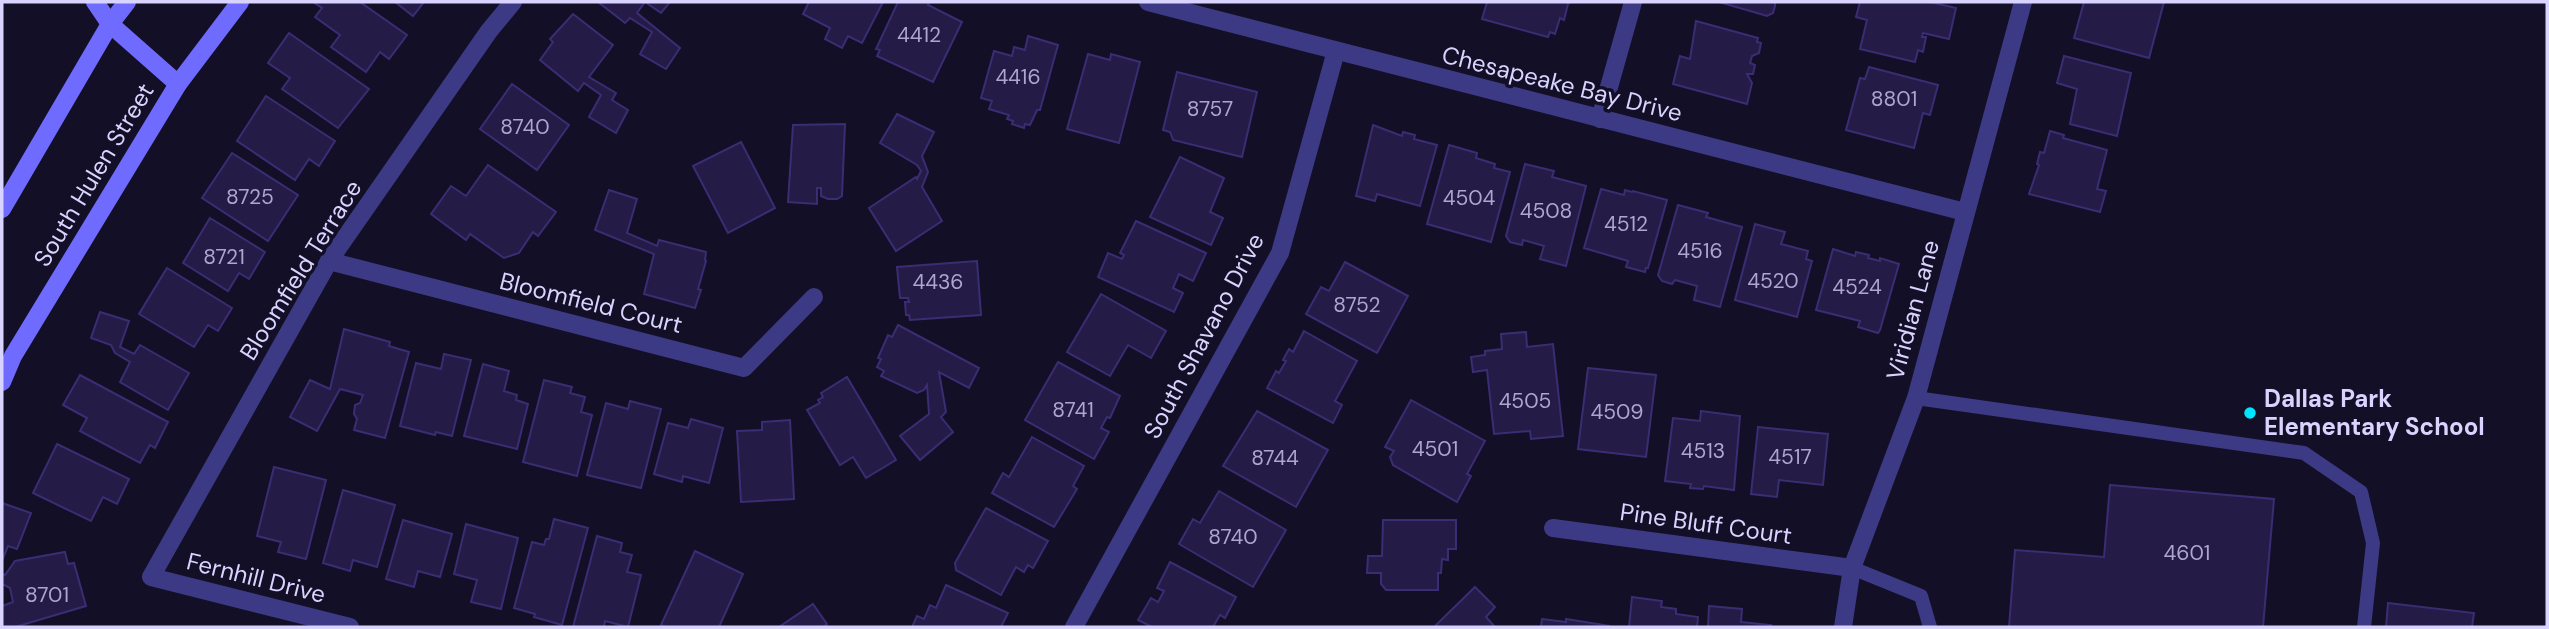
<svg xmlns="http://www.w3.org/2000/svg" width="2549" height="629" font-family="'DM Sans',sans-serif">
  <rect width="100%" height="100%" fill="#130f26"/>
  <!-- building -->
  <g fill="#241b47" stroke="#3b2d73" stroke-width="2">
    <path d="M313,2H360L407,35L389,59L380,52L366,72L331,47L340,35L315,17L322,8Z"/>
    <path d="M395,2H424L413,16Z"/>
    <path d="M598,2H670L661,13L645,2L637,13L680,48L666,69L640,54L652,32L630,18L625,23Z"/>
    <path d="M809,2H883L862,43L848,36L842,48L825,39L830,28L803,14Z"/>
    <path d="M898,2H929L928,5L962,22L933,82L877,56L880,50L876,49Z"/>
    <path d="M1487,2H1571L1568,4L1564,20L1560,18L1555,34L1550,32L1548,37L1482,19Z"/>
    <path d="M1719,2H1775V6L1773,13L1767,16Z"/>
    <path d="M1860,2H1930L1956,8L1949,39L1923,33L1922,37H1926L1923,52L1918,50L1915,62L1860,49L1867,20L1856,17Z"/>
    <path d="M2084,2H2164L2149,58L2074,38Z"/>
    <path d="M573,14L613,45L589,77L616,93L612,100L628,110L616,133L589,117L601,95L584,83L578,91L540,60L553,42L550,39Z"/>
    <path d="M1696,21L1758,38L1757,42L1761,43L1759,53L1752,56L1750,63L1755,65L1753,74H1747L1752,83L1747,104L1673,84L1680,56L1690,59Z"/>
    <path d="M289,33L369,89L338,128L282,89L290,78L268,63Z"/>
    <path d="M1028,36L1058,45L1040,110H1037L1030,125L1025,124L1024,128L1012,124L1013,121L1007,119L1009,115L989,109L992,101L981,98L994,51L1012,56L1014,47L1025,50Z"/>
    <path d="M1088,54L1110,60L1111,54L1140,62L1119,143L1067,129Z"/>
    <path d="M2064,56L2131,73L2117,136L2070,124L2077,89L2057,83Z"/>
    <path d="M1869,67L1938,85L1930,115L1923,113L1914,148L1846,130L1860,78L1865,79Z"/>
    <path d="M1177,72L1257,92L1242,157L1173,140L1170,132L1163,130Z"/>
    <path d="M512,84L569,125L537,170L480,129Z"/>
    <path d="M266,96L335,141L319,166L309,159L295,180L237,141Z"/>
    <path d="M897,114L934,132L922,156L928,172L922,187L942,221L896,251L869,208L916,177L917,179L921,171L917,165L880,143Z"/>
    <path d="M845,124L842,196L837,199H828L821,196V188H817V204L788,202L793,125Z"/>
    <path d="M1373,125L1402,136L1403,132L1415,135L1414,139L1437,145L1420,206L1377,194L1375,201L1356,196Z"/>
    <path d="M2050,131L2064,135L2063,138L2107,150L2097,189L2106,191L2100,212L2029,194L2039,165L2037,164L2040,152L2044,153Z"/>
    <path d="M741,142L775,208L728,233L693,166Z"/>
    <path d="M1449,145L1477,153L1476,158L1495,164L1494,168L1510,172L1491,242L1427,224Z"/>
    <path d="M232,153L298,195L268,241L202,198Z"/>
    <path d="M1180,157L1224,178L1210,212L1223,218L1211,245L1150,217Z"/>
    <path d="M1525,164L1554,171L1552,177L1586,186L1566,266L1540,259L1544,246L1523,240L1522,245L1510,242L1506,236Z"/>
    <path d="M488,165L556,212L538,236L533,232L519,253L504,258L470,234L466,240L431,214L451,186L466,196Z"/>
    <path d="M1601,189L1624,195L1625,190L1632,192L1633,191L1667,200L1648,268H1646L1645,272L1626,267L1628,261L1584,248Z"/>
    <path d="M609,190L637,199L627,233L657,246L659,240L706,252L705,260L706,261L698,289L701,290L695,308L644,294L654,254L595,230Z"/>
    <path d="M1678,205L1708,213L1706,217L1742,227L1720,307L1694,300L1697,286L1675,280L1672,284L1662,281L1658,275Z"/>
    <path d="M210,218L265,252L249,279L239,273L228,291L183,263Z"/>
    <path d="M1136,221L1206,253L1193,281L1179,274L1173,288L1183,293L1174,312L1098,277L1108,253L1122,259L1124,255L1120,253Z"/>
    <path d="M1755,224L1785,232L1781,244L1808,251L1806,259L1812,261L1797,317L1735,300Z"/>
    <path d="M1833,249L1855,256L1856,252L1869,255L1868,258L1880,261V258L1899,264L1880,330L1878,333L1858,327L1860,321L1816,310Z"/>
    <path d="M977,261L981,315L910,320L909,315H906L905,302H909L908,298H900L897,267Z"/>
    <path d="M1345,262L1408,296L1377,353L1306,314L1321,287L1329,291Z"/>
    <path d="M167,268L232,308L218,331L208,325L194,347L139,314Z"/>
    <path d="M1101,294L1166,331L1151,358L1128,345L1110,376L1067,352Z"/>
    <path d="M100,312L129,321L120,347L134,354L140,345L189,373L168,410L120,382L130,362L115,353L111,345L91,338Z"/>
    <path d="M898,325L979,368L969,388L939,372L946,412L941,417L953,432L920,460L900,436L929,414L927,385L924,390L917,393L881,376L884,371L877,367L881,359L878,358L888,335L892,337Z"/>
    <path d="M344,329L390,342L389,346L409,352L385,438L354,430L357,419L354,414L355,405L360,403L363,395L340,389L317,431L290,417L310,380L330,389Z"/>
    <path d="M1304,331L1357,361L1335,401L1342,405L1333,423L1267,388L1276,371L1279,373L1286,361L1283,360L1289,349L1293,352Z"/>
    <path d="M1526,332L1527,347L1553,344L1563,436L1531,439L1530,431L1494,434L1487,370L1473,372L1471,357L1485,355V351L1502,349L1501,334Z"/>
    <path d="M444,354L471,360L452,436L436,432L435,435L400,426L416,363L441,369Z"/>
    <path d="M1058,362L1120,396L1110,418L1107,417L1101,428L1109,432L1094,459L1025,420Z"/>
    <path d="M483,364L509,371L504,391L517,395L516,400L528,404L517,449L464,436Z"/>
    <path d="M1588,368L1656,375L1646,457L1578,449Z"/>
    <path d="M80,375L168,422L155,448L150,445L140,463L80,431L87,418L63,405Z"/>
    <path d="M847,377L896,460L866,478L853,457L840,465L807,410L820,403L818,400L823,397L821,393Z"/>
    <path d="M544,380L572,387L570,393L585,397L581,412L592,415L577,476L523,462Z"/>
    <path d="M1411,400L1485,441L1467,474L1471,476L1457,502L1393,465L1390,457L1394,451L1385,447Z"/>
    <path d="M630,401L661,409L641,488L587,475L606,403L628,409Z"/>
    <path d="M1257,411L1328,450L1296,507L1223,466Z"/>
    <path d="M1701,411L1740,416L1734,490L1704,486L1703,489L1690,488L1691,484L1665,481L1673,418L1700,421Z"/>
    <path d="M691,419L723,428L709,483L683,476L682,482L654,474L668,423L688,428Z"/>
    <path d="M790,420L794,499L741,502L737,431L762,430V422Z"/>
    <path d="M1758,427L1828,434L1823,485L1779,480L1777,497L1751,494Z"/>
    <path d="M1032,437L1084,466L1073,486L1077,489L1054,527L992,493L1003,473L1009,477Z"/>
    <path d="M57,444L129,479L117,504L103,497L91,521L33,493Z"/>
    <path d="M274,467L326,480L306,559L278,552L281,542L257,536Z"/>
    <path d="M2110,485L2274,499L2263,627H2009L2015,550L2104,557Z"/>
    <path d="M343,490L395,505L377,567L353,560L350,571L323,563Z"/>
    <path d="M1219,491L1286,530L1253,587L1179,544L1193,519L1200,523Z"/>
    <path d="M2,503L31,513L17,549L8,546L2,561Z"/>
    <path d="M986,508L1048,541L1033,568L1028,565L1024,572L1016,567L1001,595L956,570L955,563Z"/>
    <path d="M554,519L588,528L562,625L534,617L535,614L514,608L532,542L544,545L546,539H549Z"/>
    <path d="M403,520L452,534L440,577L418,571L414,587L386,579Z"/>
    <path d="M1383,520H1456V549H1448V560L1442,559L1441,573H1438V590H1386L1381,584V573H1367L1368,556H1382Z"/>
    <path d="M466,524L518,538L501,609L471,602L477,580L454,574Z"/>
    <path d="M597,536L622,543L620,552L632,555L627,572L641,575L628,627L605,621L604,627H573Z"/>
    <path d="M695,551L743,574L719,627H666L661,625Z"/>
    <path d="M65,552L68,564L74,563L86,606L15,627H2V606L13,602L10,588L2,584V574L5,575L15,561Z"/>
    <path d="M1170,562L1236,597L1225,618L1220,615L1213,627H1152L1138,620L1151,598L1158,602L1164,591L1157,588Z"/>
    <path d="M946,585L1008,613L1001,627H912L917,616L924,619L930,605L936,608Z"/>
    <path d="M1475,587L1495,607L1486,617L1495,627H1434Z"/>
    <path d="M1632,597L1662,601L1661,607L1676,609V614L1698,617L1697,627H1629Z"/>
    <path d="M2388,603L2474,613L2472,627H2386Z"/>
    <path d="M813,604L827,624L823,627H779Z"/>
    <path d="M1709,606L1742,609L1741,622L1771,625L1770,627H1708Z"/>
    <path d="M1542,619L1566,622V619L1610,626L1541,627Z"/>
  </g>
  <g fill="none" stroke-linecap="round" stroke-linejoin="round">
    <!-- lane -->
    <g stroke="#3d3a85" stroke-width="14">
      <path d="M1916,398L2304,453L2361,492L2373,543L2364,627"/>
      <path d="M1852,568L1921,596L1930,627"/>
    </g>
    <!-- street -->
    <g stroke="#3d3a85" stroke-width="18">
      <path d="M1148,2L1965,212"/>
      <path d="M1600,119L1633,2"/>
      <path d="M329,261L744,368L814,297"/>
      <path d="M1553,528L1852,568"/>
      <path d="M350,627L151,577L329,261L489,31L513,2"/>
      <path d="M1074,627L1280,253L1336,51"/>
      <path d="M1843,627L1852,568L1916,398L2023,2"/>
    </g>
    <!-- secondary -->
    <g stroke="#6f6bff" stroke-width="18">
      <path d="M95,2L110,24L178,84"/>
      <path d="M2,209L110,24L127,2"/>
      <path d="M2,382L13,356L178,84L240,2"/>
    </g>
  </g>
  <!-- markers -->
  <circle fill="#00e5ff" stroke="#130f26" stroke-width="2.5" cx="2250" cy="413" r="7"/>
  <g text-anchor="middle" stroke-width="7" stroke-linejoin="round" paint-order="stroke">
    <!-- number labels -->
    <g font-size="21" fill="#aca6d1">
      <text x="919" y="42">4412</text>
      <text x="1018" y="84">4416</text>
      <text x="1894" y="106">8801</text>
      <text x="1210" y="116">8757</text>
      <text x="525" y="134">8740</text>
      <text x="250" y="204">8725</text>
      <text x="1469" y="205">4504</text>
      <text x="1546" y="218">4508</text>
      <text x="1626" y="231">4512</text>
      <text x="1700" y="258">4516</text>
      <text x="224" y="264">8721</text>
      <text x="1773" y="288">4520</text>
      <text x="938" y="289">4436</text>
      <text x="1857" y="294">4524</text>
      <text x="1357" y="312">8752</text>
      <text x="1525" y="408">4505</text>
      <text x="1073" y="417">8741</text>
      <text x="1617" y="419">4509</text>
      <text x="1435" y="456">4501</text>
      <text x="1703" y="458">4513</text>
      <text x="1790" y="464">4517</text>
      <text x="1275" y="465">8744</text>
      <text x="1233" y="544">8740</text>
      <text x="2187" y="560">4601</text>
      <text x="47" y="602">8701</text>
    </g>
    <!-- street labels -->
    <g font-size="24" fill="#d9d4ff" stroke="#130f26">
      <text transform="translate(1562 84) rotate(14)" y="8">Chesapeake Bay Drive</text>
      <text transform="translate(94 175) rotate(-59)" y="8">South Hulen Street</text>
      <text transform="translate(301 270) rotate(-58)" y="8">Bloomfield Terrace</text>
      <text transform="translate(591 303) rotate(14)" y="8">Bloomfield Court</text>
      <text transform="translate(1913 310) rotate(-75)" y="8">Viridian Lane</text>
      <text transform="translate(1204 336) rotate(-62)" y="8">South Shavano Drive</text>
      <text transform="translate(1706 524) rotate(8)" y="8">Pine Bluff Court</text>
      <text transform="translate(256 578) rotate(14)" y="8">Fernhill Drive</text>
    </g>
    <!-- poi labels -->
    <g font-size="24" font-weight="bold" fill="#d9d4ff" stroke="#130f26" text-anchor="start">
      <text x="2264" y="407">Dallas Park<tspan x="2264" dy="28">Elementary School</tspan></text>
    </g>
  </g>
  <!-- border -->
  <rect width="2549" height="629" fill="none" stroke="#d9d4ff" stroke-width="7"/>
</svg>
